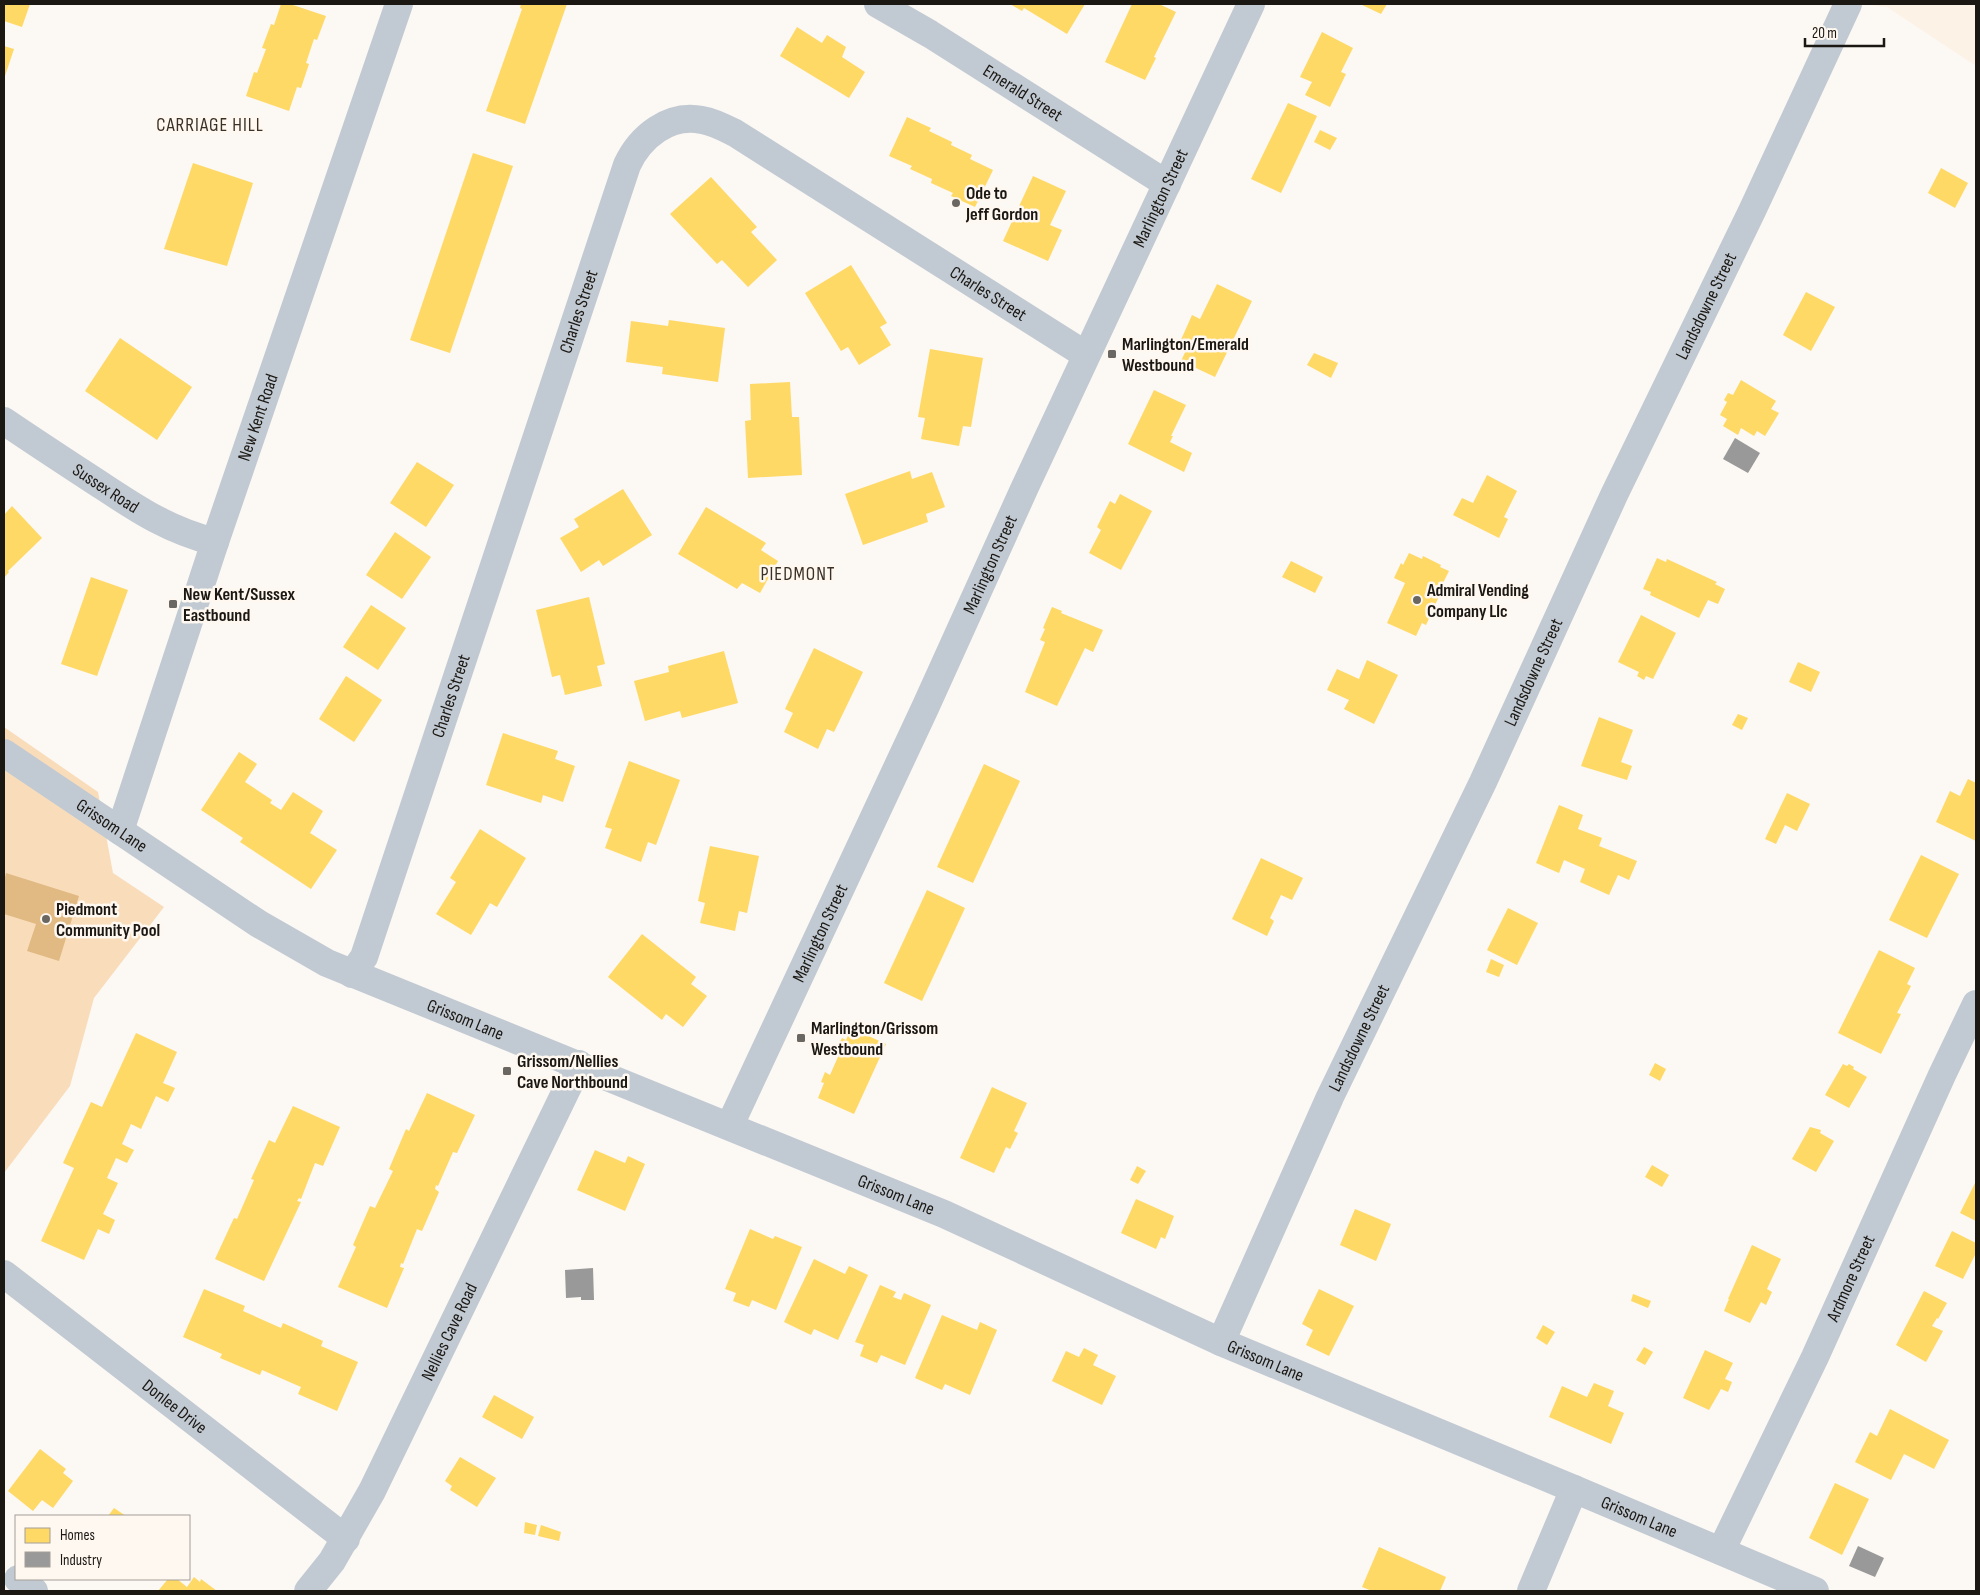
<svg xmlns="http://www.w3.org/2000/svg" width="1980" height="1595" font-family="'Sofia Sans Condensed',sans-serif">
  <rect width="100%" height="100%" fill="#fcf8f4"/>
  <!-- built -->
  <path fill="#fdf2e6" d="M1862,4H1976V66L1887,7Z"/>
  <!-- green -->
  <path fill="#f9ddba" d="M4,727L98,792L113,873L164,907L94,998L70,1086L4,1173Z"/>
  <!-- water -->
  <path fill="#e1b982" d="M6,873L79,896L59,961L27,951L36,924L4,914V882Z"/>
  <!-- homes -->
  <g fill="#ffd966">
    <path d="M4,4H30L22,27L4,21Z"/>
    <path d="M281,4H290L326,16L317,40L314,39L306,63L309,64L301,88L297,87L289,111L246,96L254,72L257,73L266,49L262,48L271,24L274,25Z"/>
    <path d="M521,4H567L525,124L486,111L522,9L520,8Z"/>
    <path d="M1010,4H1085L1067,34L1024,8L1022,11Z"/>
    <path d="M1132,4H1159L1176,12L1154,57L1156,58L1145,80L1105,62Z"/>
    <path d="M1360,4H1387L1381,14Z"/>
    <path d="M797,27L822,43L827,35L846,47L842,57L865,72L849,98L780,56Z"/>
    <path d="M1322,32L1353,48L1341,72L1346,74L1330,107L1305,95L1312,82L1300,77Z"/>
    <path d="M4,46L14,49L4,79Z"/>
    <path d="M1288,103L1317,116L1281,193L1251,179Z"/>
    <path d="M907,117L931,128L929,131L952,142L951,145L972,155L970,159L993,170L975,207L951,196L953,193L931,183L932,179L910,169L912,166L889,156Z"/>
    <path d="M1320,130L1337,138L1330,150L1314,142Z"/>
    <path d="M473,153L513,166L450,353L410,340Z"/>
    <path d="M193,163L253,183L227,266L164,249Z"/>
    <path d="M1941,168L1968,183L1955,208L1928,193Z"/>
    <path d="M1033,176L1066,191L1050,225L1062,230L1048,261L1003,241Z"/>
    <path d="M711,177L757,227L751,232L777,260L748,287L722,260L717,264L670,214Z"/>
    <path d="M851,265L887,323L880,327L891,345L859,365L848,347L841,351L805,293Z"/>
    <path d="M1217,284L1252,301L1215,377L1181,361L1188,346L1180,342L1192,315L1200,319Z"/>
    <path d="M1806,292L1835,307L1811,351L1783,335Z"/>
    <path d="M669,320L725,328L718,382L662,374L663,367L626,362L631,321L668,326Z"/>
    <path d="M120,338L192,387L157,440L85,391Z"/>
    <path d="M930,349L983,358L971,427L963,426L959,446L921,439L925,418L918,417Z"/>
    <path d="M1314,353L1338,363L1331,378L1307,365Z"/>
    <path d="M1741,380L1776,401L1771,409L1779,413L1765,436L1757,431L1754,436L1741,428L1738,435L1723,426L1727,419L1720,415L1727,402L1724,400L1728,393L1733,395Z"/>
    <path d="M790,382L792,417H799L802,475L748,478L745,421L751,420L750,384Z"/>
    <path d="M1154,390L1186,405L1171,436H1173L1170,442L1192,453L1184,472L1128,444Z"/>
    <path d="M417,462L454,485L426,527L390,503Z"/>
    <path d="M910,471L912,479L932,472L945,507L926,514L928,522L863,545L845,494Z"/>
    <path d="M1487,475L1517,491L1504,517L1508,519L1499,538L1453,515L1462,498L1473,503Z"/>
    <path d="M623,489L652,535L603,566L599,560L581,572L560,538L579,527L574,519Z"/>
    <path d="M1120,494L1152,511L1121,570L1089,553L1101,530L1097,527L1110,501L1115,504Z"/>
    <path d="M12,506L42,538L8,571L9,572L4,578V515Z"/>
    <path d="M706,507L766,543L761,550L778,561L760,593L742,583L737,589L678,554Z"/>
    <path d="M395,532L431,557L402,599L366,575Z"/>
    <path d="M1409,553L1422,559L1423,556L1441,565L1440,567L1449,571L1439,591L1441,592L1426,625L1422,623L1416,636L1387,623L1405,583L1394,578L1401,563L1403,565Z"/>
    <path d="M1657,558L1666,562L1667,559L1717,582L1715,584L1725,589L1718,604L1708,600L1699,618L1650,595L1651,592L1643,589Z"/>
    <path d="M1291,561L1323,577L1315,593L1282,577Z"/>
    <path d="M91,577L128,590L97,676L61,664Z"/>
    <path d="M589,597L605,664L597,666L602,686L565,695L560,675L552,677L536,610Z"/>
    <path d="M371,605L406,628L378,670L343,647Z"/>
    <path d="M1052,607L1062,611L1061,613L1103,630L1093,652L1085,648L1057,706L1025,692L1045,642L1040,640L1045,629L1043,628Z"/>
    <path d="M1641,615L1676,633L1653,679L1646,676L1644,680L1637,676L1639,672L1618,662Z"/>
    <path d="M814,648L863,672L834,732L827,729L818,749L784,732L793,713L785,709Z"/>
    <path d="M724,651L738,703L682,718L680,711L645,721L634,681L669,672L668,666Z"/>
    <path d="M1367,660L1398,675L1374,724L1344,709L1349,700L1327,690L1337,669L1359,679Z"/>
    <path d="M1798,662L1820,672L1811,692L1789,682Z"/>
    <path d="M346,676L382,700L354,742L319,719Z"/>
    <path d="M1738,714L1748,718L1742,730L1732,725Z"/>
    <path d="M1599,717L1633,730L1621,762L1632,766L1627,780L1581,766Z"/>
    <path d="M503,733L558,751L555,759L575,766L563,802L543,795L541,803L486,785Z"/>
    <path d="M239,752L257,764L245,782L272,800L270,803L281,810L293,792L323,811L310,833L337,850L311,889L240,842L243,838L201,810Z"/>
    <path d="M629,761L680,780L656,845L648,842L641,862L605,848L612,829L605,827Z"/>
    <path d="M984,764L1020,781L973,883L937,867Z"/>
    <path d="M1968,779L1976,783V841L1936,822L1950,791L1960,796Z"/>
    <path d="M1787,793L1810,804L1797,831L1785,825L1776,844L1765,839Z"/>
    <path d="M1559,805L1583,815L1578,829L1602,838L1599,846L1637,861L1629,880L1618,875L1609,895L1580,882L1585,869L1564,860L1559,873L1536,863Z"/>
    <path d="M480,829L526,858L497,907L490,903L471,935L436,914L456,882L450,878Z"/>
    <path d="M710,846L759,856L747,913L739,911L735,931L700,923L705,903L698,901Z"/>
    <path d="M1921,855L1959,874L1927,938L1889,920Z"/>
    <path d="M1261,858L1303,878L1292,900L1281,895L1270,918L1274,921L1267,936L1232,919Z"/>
    <path d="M927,890L965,908L922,1001L884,983Z"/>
    <path d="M1508,908L1538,923L1517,965L1487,950Z"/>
    <path d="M642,934L696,977L691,984L707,996L683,1027L666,1014L662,1020L608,977Z"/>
    <path d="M1879,950L1915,968L1907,984L1911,986L1897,1013L1901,1014L1881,1054L1838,1033Z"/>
    <path d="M1491,959L1504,965L1499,977L1486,972Z"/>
    <path d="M851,1028L886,1044L854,1114L818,1098L824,1083L821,1082L825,1072L830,1075L841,1050L837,1048L842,1038L846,1040Z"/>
    <path d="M136,1033L177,1052L163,1083L175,1088L168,1102L156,1096L141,1129L131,1124L122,1144L134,1150L127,1163L116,1158L107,1178L118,1183L103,1214L115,1220L109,1234L98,1229L84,1260L41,1241L74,1168L63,1163L91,1102L102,1107Z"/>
    <path d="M1655,1063L1666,1069L1660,1081L1649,1075Z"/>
    <path d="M1843,1064L1847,1066L1849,1064L1854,1067L1853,1069L1867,1077L1849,1108L1825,1095Z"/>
    <path d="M992,1087L1027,1103L1014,1131L1018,1133L1010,1149L1006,1147L994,1173L960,1158Z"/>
    <path d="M427,1093L475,1115L457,1153L453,1152L438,1186L436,1185L435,1189L439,1192L422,1231L417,1229L403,1264L401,1263L400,1267L404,1268L387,1308L338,1287L356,1247L353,1245L370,1206L375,1208L393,1171L389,1169L406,1129L409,1131Z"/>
    <path d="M293,1106L340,1127L323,1166L315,1163L301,1199L299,1198L297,1201L301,1202L264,1281L215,1259L234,1218L237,1219L254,1180L251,1179L269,1140L275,1143Z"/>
    <path d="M1810,1127L1821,1130L1820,1133L1834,1141L1816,1172L1792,1159Z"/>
    <path d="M595,1150L625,1163L628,1156L645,1164L625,1211L577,1190Z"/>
    <path d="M1652,1165L1669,1175L1662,1187L1645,1177Z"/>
    <path d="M1137,1166L1146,1171L1138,1184L1130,1180Z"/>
    <path d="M1976,1181V1221L1960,1213Z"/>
    <path d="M1136,1199L1174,1216L1165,1239L1161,1237L1156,1249L1121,1233Z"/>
    <path d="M1355,1209L1391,1224L1376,1261L1340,1245Z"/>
    <path d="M750,1229L773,1239L775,1236L802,1247L776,1310L752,1300L749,1307L733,1301L736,1293L725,1289Z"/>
    <path d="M1952,1231L1976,1243V1253L1963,1279L1935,1266Z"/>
    <path d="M1752,1245L1781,1259L1767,1289L1772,1292L1766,1305L1761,1302L1750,1323L1724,1311L1729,1299H1728Z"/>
    <path d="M814,1259L845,1274L849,1266L868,1275L838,1340L814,1329L811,1335L784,1322Z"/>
    <path d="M880,1285L896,1292L893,1297L901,1300L904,1293L931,1305L905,1365L881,1355L877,1363L860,1356L864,1345L855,1342Z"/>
    <path d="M204,1289L245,1306L243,1311L281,1328L283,1323L323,1341L321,1346L358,1362L337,1411L298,1394L301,1387L262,1370L260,1375L220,1358L222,1354L183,1337Z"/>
    <path d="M1319,1289L1354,1306L1329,1356L1306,1345L1313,1330L1302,1324Z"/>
    <path d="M1924,1291L1947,1303L1938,1319L1937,1318L1932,1326L1943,1331L1926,1362L1896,1345Z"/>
    <path d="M1633,1294L1651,1301L1648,1308L1631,1301Z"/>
    <path d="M942,1315L977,1330L980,1322L997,1330L970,1395L945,1384L942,1390L915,1378Z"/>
    <path d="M1543,1325L1555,1332L1547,1345L1536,1338Z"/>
    <path d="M1644,1347L1653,1352L1645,1365L1636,1360Z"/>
    <path d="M1084,1348L1098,1355L1093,1365L1116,1376L1102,1405L1052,1381L1066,1351L1079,1357Z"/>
    <path d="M1705,1350L1733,1363L1725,1379L1732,1382L1728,1392L1721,1389L1709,1410L1683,1398Z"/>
    <path d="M1594,1383L1614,1391L1608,1406L1624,1413L1611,1444L1549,1417L1562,1386L1587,1397Z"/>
    <path d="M494,1395L534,1417L522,1439L482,1417Z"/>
    <path d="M1890,1409L1949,1440L1934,1469L1904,1454L1891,1480L1855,1462L1870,1432L1877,1436Z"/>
    <path d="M40,1449L66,1469L63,1473L73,1481L53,1508L42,1500L33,1511L8,1491Z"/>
    <path d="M460,1457L496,1478L477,1507L450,1490L452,1486L445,1481Z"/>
    <path d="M1835,1483L1869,1499L1842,1555L1809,1538Z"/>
    <path d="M114,1508L126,1516H108Z"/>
    <path d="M525,1522L537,1525L535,1535L524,1533Z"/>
    <path d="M541,1525L561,1532L559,1541L538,1536Z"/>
    <path d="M1379,1547L1446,1577L1440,1591H1372L1362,1587Z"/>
    <path d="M194,1577L200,1582L201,1579L217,1591H158L168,1579H177L187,1587Z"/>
  </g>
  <!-- industry -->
  <g fill="#999">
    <path d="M1735,438L1760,453L1748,473L1723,459Z"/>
    <path d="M593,1268L594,1300H581V1297L566,1298L565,1270Z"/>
    <path d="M1858,1546L1884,1558L1875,1577L1849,1566Z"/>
  </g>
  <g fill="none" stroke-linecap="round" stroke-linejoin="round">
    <!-- minor -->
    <g stroke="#c1cad2" stroke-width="28">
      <path id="s1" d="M878,4L930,34L1167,184"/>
      <path id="s2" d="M4,421C32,440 61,459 90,478C133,506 164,529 215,542"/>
      <path id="s3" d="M4,753L259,924L327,963L944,1214L1221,1342L1574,1489L1815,1591"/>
      <path id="s4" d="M120,831L215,542L399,4"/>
      <path id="s5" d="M352,974L364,957L627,165C640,137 669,113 702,120C714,122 725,128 735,133L1086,355"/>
      <path id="s6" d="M730,1125L925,708L1025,487L1251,4"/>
      <path id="s7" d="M4,1274L346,1539"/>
      <path id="s8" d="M1221,1342L1330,1097L1483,782L1614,495L1752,211L1848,4"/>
      <path id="s9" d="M1721,1551L1815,1357L1942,1075L1976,1004"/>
      <path d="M18,1579L34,1591"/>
      <path id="s10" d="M308,1591L332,1561L372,1491L579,1064"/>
      <path d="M1531,1591L1574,1489"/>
    </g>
  </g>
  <!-- markers -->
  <g fill="#6a6662" stroke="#fff8f0" stroke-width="2">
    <circle cx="956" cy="203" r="5"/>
    <rect x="1107" y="349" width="10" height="10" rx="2.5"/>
    <circle cx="1417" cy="600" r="5"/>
    <rect x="168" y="599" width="10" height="10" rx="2.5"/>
    <circle cx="46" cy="919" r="5"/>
    <rect x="796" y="1033" width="10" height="10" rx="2.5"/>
    <rect x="502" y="1066" width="10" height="10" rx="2.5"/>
  </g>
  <g text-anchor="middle" stroke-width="5" stroke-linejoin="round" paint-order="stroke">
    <!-- street labels -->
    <g font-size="18" fill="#1b1713" stroke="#fff8f0">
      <text dy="6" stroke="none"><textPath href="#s1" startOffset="170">Emerald Street</textPath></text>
      <text dy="6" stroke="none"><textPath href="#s6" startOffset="1022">Marlington Street</textPath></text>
      <text dy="6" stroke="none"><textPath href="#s5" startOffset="1285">Charles Street</textPath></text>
      <text dy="6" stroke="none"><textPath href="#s8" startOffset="1144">Landsdowne Street</textPath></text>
      <text dy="6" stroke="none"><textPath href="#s5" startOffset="701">Charles Street</textPath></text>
      <text dy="6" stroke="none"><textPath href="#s4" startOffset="436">New Kent Road</textPath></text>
      <text dy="6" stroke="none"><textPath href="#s2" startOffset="122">Sussex Road</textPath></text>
      <text dy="6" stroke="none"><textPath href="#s6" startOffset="618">Marlington Street</textPath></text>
      <text dy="6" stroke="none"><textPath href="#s8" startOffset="739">Landsdowne Street</textPath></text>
      <text dy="6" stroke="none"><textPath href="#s5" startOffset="296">Charles Street</textPath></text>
      <text dy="6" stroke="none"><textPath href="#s3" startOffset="130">Grissom Lane</textPath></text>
      <text dy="6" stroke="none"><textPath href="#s6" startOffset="212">Marlington Street</textPath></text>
      <text dy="6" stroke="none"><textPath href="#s3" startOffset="535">Grissom Lane</textPath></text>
      <text dy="6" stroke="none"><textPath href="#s8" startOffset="334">Landsdowne Street</textPath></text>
      <text dy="6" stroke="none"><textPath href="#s3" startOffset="1000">Grissom Lane</textPath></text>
      <text dy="6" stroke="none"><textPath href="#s9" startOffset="302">Ardmore Street</textPath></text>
      <text dy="6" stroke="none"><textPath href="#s10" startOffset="296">Nellies Cave Road</textPath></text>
      <text dy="6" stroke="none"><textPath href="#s3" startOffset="1405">Grissom Lane</textPath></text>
      <text dy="6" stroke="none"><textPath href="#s7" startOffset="216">Donlee Drive</textPath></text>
      <text dy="6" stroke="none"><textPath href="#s3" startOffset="1810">Grissom Lane</textPath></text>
    </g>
    <!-- poi labels -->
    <g font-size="18" font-weight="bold" fill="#1b1713" stroke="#fff8f0" text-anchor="start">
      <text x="966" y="199">Ode to<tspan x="966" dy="21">Jeff Gordon</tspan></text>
      <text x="1122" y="350">Marlington/Emerald<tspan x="1122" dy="21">Westbound</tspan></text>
      <text x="1427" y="596">Admiral Vending<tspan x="1427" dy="21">Company Llc</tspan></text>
      <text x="183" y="600">New Kent/Sussex<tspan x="183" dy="21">Eastbound</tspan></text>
      <text x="56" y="915">Piedmont<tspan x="56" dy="21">Community Pool</tspan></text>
      <text x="811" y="1034">Marlington/Grissom<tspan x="811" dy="21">Westbound</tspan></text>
      <text x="517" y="1067">Grissom/Nellies<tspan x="517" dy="21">Cave Northbound</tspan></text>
    </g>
    <!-- neighbourhood labels -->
    <g font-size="19" letter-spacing="1" fill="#393026" stroke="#fff8f0">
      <text x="210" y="131">CARRIAGE HILL</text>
      <text x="798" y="580">PIEDMONT</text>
    </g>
  </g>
  <!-- border -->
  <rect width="1980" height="1595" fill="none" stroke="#1b1713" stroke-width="10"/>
  <!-- legend -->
  <rect x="15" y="1515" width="175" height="65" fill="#fff8f0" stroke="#a49e98"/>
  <rect x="25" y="1528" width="25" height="15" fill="#ffd966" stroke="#a49e98"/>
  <text x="60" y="1540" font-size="15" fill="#1b1713">Homes</text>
  <rect x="25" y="1552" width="25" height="15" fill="#999999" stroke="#a49e98"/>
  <text x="60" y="1565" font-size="15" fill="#1b1713">Industry</text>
  <!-- scale -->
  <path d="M1805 38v8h79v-8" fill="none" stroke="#1b1713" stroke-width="2.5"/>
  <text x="1812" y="38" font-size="15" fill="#1b1713" stroke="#fff8f0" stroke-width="4" paint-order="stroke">20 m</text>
</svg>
